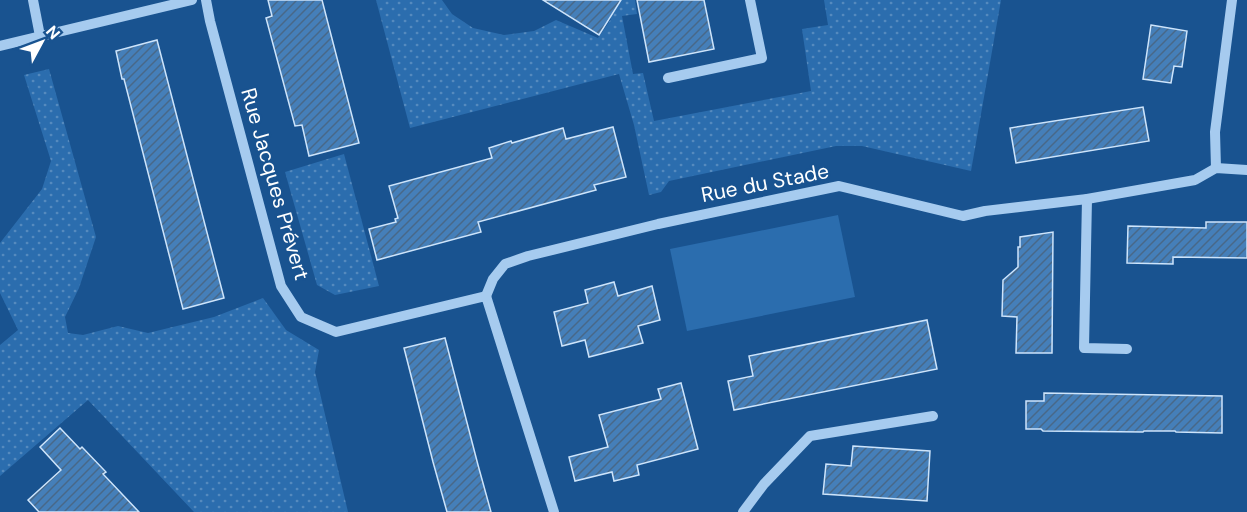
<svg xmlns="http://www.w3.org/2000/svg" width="1247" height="512" font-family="'DM Sans',sans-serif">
  <defs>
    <pattern id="grass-dots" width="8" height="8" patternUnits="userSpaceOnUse" patternTransform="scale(1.5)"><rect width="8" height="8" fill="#2b6dae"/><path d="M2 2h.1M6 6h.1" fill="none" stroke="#558abe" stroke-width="1.8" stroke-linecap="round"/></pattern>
    <pattern id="building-hatch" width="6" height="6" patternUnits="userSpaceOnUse" patternTransform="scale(1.5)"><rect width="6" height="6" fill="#457fb9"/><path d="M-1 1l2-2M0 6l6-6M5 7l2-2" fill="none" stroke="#486888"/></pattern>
  </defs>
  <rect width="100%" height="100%" fill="#195390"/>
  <!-- grass -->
  <g fill="url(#grass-dots)">
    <path d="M376,0H442L452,14L473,28L504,35L534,31L556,20L598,38L611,19L607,15L613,0H635L637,14L622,16L633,74L643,73L654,121L811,91L802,29L828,25L824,0H1001L971,171L862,146H836L669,181L661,192L649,195L634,125L619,74L410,128Z"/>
    <path d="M49,69L96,237L79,288L65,317L68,333L83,335L118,326L148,333L214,317L263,298L286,330L319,350L315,372L348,512H194L88,400L0,476V345L18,330L0,293V243L42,189L51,161L24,75Z"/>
    <path d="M344,154L379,286L335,295L317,285L285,172Z"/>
  </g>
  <!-- garden -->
  <path fill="#2b6dae" d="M838,215L855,297L687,331L670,249Z"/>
  <!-- building -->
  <g fill="url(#building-hatch)" stroke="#cde4fb" stroke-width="1.5">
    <path d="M268,0H322L359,143L309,156L302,125L295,126L266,18L272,16Z"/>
    <path d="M543,0H621L599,35Z"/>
    <path d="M637,0H704L714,49L649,62Z"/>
    <path d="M1151,25L1187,31L1182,67L1174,66L1171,83L1143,79Z"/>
    <path d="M157,40L224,298L183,309L124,79H122L116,51Z"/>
    <path d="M1143,107L1149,141L1016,163L1010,128Z"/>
    <path d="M613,127L626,177L594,185L596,190L478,222L481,232L377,260L369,229L396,222L395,219L398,218L389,186L492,158L489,148L511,141L512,143L563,128L566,139Z"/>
    <path d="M1206,222H1247V258L1173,257V264L1127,263L1128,226L1206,228Z"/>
    <path d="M1053,232L1052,353H1016L1017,317L1002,316L1003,280L1018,267V247H1020V237Z"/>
    <path d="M614,282L618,296L652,286L660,320L638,326L643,343L589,357L585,340L562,346L554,312L588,303L585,290Z"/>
    <path d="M927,320L937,369L734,410L728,381L753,376L749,356Z"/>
    <path d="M445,338L478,465L491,512H447L433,462L404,348Z"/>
    <path d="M681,383L698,449L637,465L639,475L614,481L612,472L575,481L569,457L608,447L599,415L661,399L658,389Z"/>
    <path d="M1044,393L1222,396V433L1176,432L1175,431H1144L1143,432L1043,431L1041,429H1026V401H1044Z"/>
    <path d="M60,428L80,449L82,447L106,472L103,474L139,512H39L28,500L61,470L40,447Z"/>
    <path d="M853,446L930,451L927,501L823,494L826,464L851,466Z"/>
  </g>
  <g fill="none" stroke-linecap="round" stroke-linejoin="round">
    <!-- minor -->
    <g stroke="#a6cbef" stroke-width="10">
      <path d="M33,0L40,36"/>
      <path d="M206,0L210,21L281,286L301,317L336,332L486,296L554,512"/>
      <path d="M0,46L192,0"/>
      <path d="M668,78L762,58L750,0"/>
      <path d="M1216,168L1215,132L1232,0"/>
      <path d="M1087,199L1084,348L1127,349"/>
      <path d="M486,296L493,279L505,264L528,256L658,224L839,186L963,216L985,211L1087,199L1195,180L1216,168L1247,170"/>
      <path d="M743,512L764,484L810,436L933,416"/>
    </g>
  </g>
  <g text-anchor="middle" stroke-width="4.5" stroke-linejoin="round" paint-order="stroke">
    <!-- street labels -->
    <g font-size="21" fill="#fff" stroke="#195390">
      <text transform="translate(765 183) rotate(-11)" y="7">Rue du Stade</text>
      <text transform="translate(275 184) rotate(74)" y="7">Rue Jacques Prévert</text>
    </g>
  </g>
  <!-- north arrow -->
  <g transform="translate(42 42) rotate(49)" stroke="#195390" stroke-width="4.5" paint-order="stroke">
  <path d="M0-4.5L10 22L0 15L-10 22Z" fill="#ffffff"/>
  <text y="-9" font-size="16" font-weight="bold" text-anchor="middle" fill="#ffffff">N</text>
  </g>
</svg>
